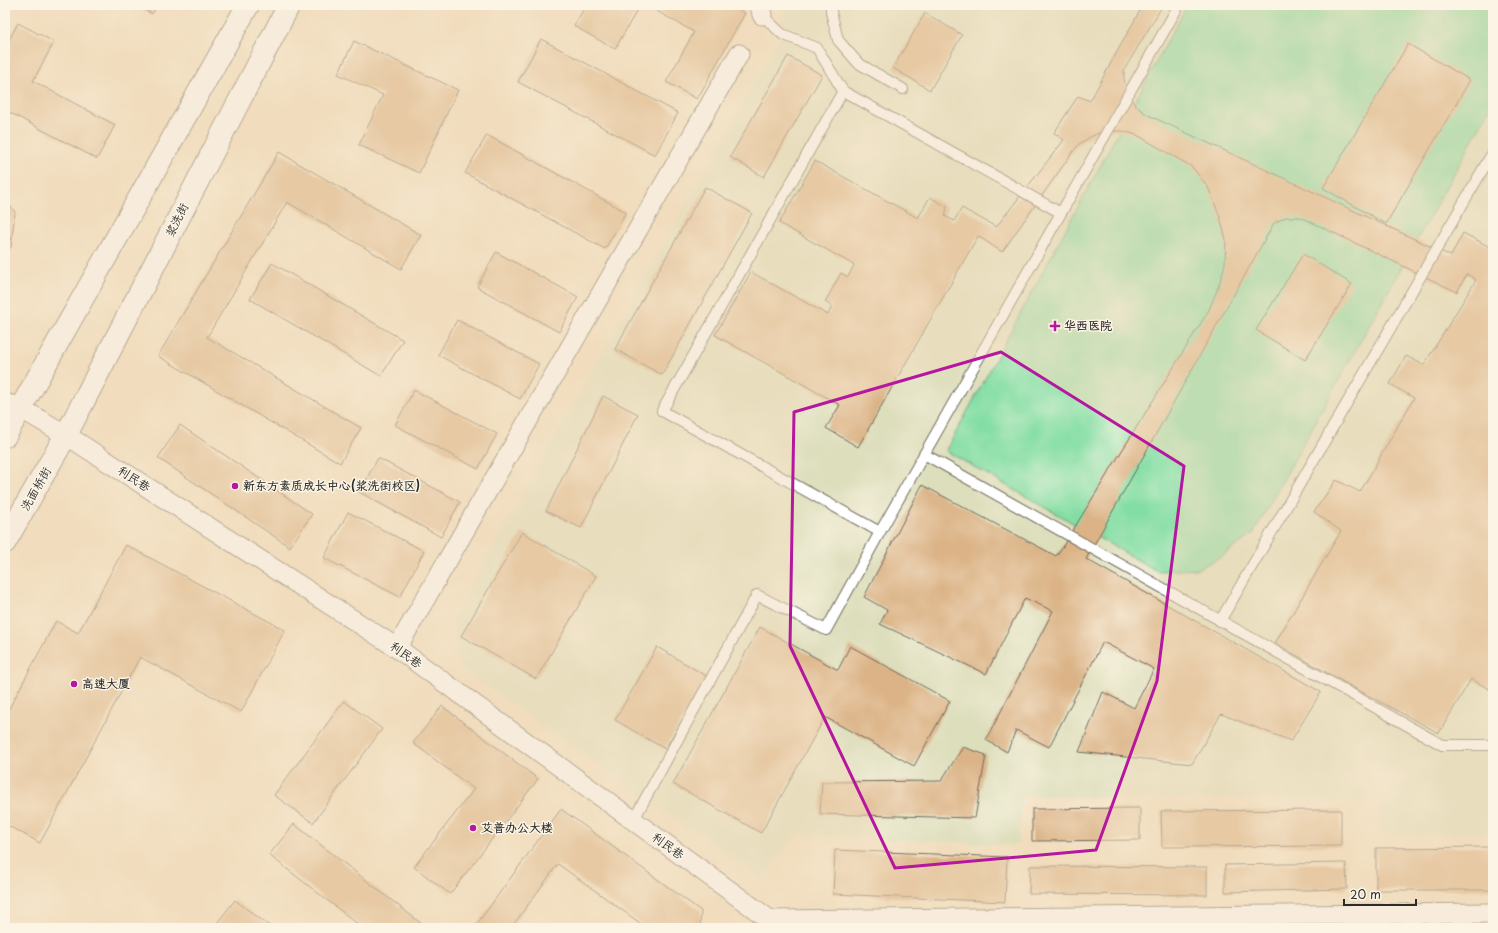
<svg xmlns="http://www.w3.org/2000/svg" width="1498" height="933" font-family="'Playpen Sans','LXGW WenKai TC',sans-serif">
  <rect width="100%" height="100%" fill="#fcf5e5"/>
  <filter id="ink" filterUnits="userSpaceOnUse"><feTurbulence type="fractalNoise" baseFrequency=".025" numOctaves="2"/><feDisplacementMap in="SourceGraphic" scale="8" xChannelSelector="R" yChannelSelector="G"/><feConvolveMatrix kernelMatrix="1 2 1 2 8 2 1 2 1" color-interpolation-filters="sRGB"/></filter>
  <filter id="wash" filterUnits="userSpaceOnUse"><feTurbulence type="fractalNoise" baseFrequency=".012" numOctaves="4" result="noise"/><feDisplacementMap in="SourceGraphic" scale="16" xChannelSelector="R" yChannelSelector="G"/><feGaussianBlur stdDeviation="0.9" result="paint"/><feColorMatrix in="noise" values="0 0 0 0 0 0 0 0 0 0 0 0 0 0 0 0 0 1.4 0 .05"/><feComposite in="paint" operator="in"/></filter>
  <g filter="url(#wash)">
    <rect width="100%" height="100%" fill="#f1ddbd"/>
    <!-- built -->
    <path fill="#dddebc" d="M781,5H1493V834L1380,835L1379,801L1022,796L1018,845L795,835L762,879L459,667L453,618L782,34Z"/>
    <!-- green -->
    <path fill="#83dea4" stroke="#578468" d="M1187,5H1493V103L1253,534L1219,558L1197,569L1157,571L946,451Z"/>
    <g id="blocks">
      <!-- building -->
      <g fill="#dbb386">
        <path d="M135,5H158L152,14Z"/>
        <path d="M586,5H640L615,49L574,26Z"/>
        <path d="M646,5H730L745,13L697,99L666,82L694,32Z"/>
        <path d="M1143,5H1163L1124,70V80L1130,97L1136,106L1146,114L1451,256L1463,233L1490,247L1493,242V691L1471,679L1439,733L1356,689L1275,643L1341,531L1314,512L1336,480L1360,492L1414,398L1390,384L1406,356L1424,365L1476,280L1467,274L1457,292L1307,220L1299,217H1286L1274,223L1086,559L1321,692L1291,741L1221,714L1192,764L1079,752L1103,692L1134,708L1154,669L1103,642L1049,747L1016,730L1007,752L986,740L1053,611L1025,598L986,674L880,624L887,610L864,597L922,485L1056,556L1063,546L1209,310L1219,285L1225,264L1226,240L1220,217L1208,187L1192,167L1137,135L1122,131H1103L1090,137L1079,144L1072,153L1002,252L978,236L858,447L826,428L840,405L715,335L751,272L828,315L832,306L825,302L841,273L848,277L854,265L779,223L815,161L918,218L930,197L947,207L945,216L954,221L962,208L996,227L1064,140L1054,133L1078,96L1090,101Z"/>
        <path d="M925,13L962,35L930,90L893,68Z"/>
        <path d="M18,23L54,42L33,81L115,125L97,159L5,110V47Z"/>
        <path d="M541,39L678,113L655,155L518,82Z"/>
        <path d="M354,41L458,90L419,173L359,145L383,95L338,74Z"/>
        <path d="M1408,44L1470,80L1386,224L1323,188Z"/>
        <path d="M788,56L822,75L764,177L730,157Z"/>
        <path d="M487,135L626,212L605,249L465,173Z"/>
        <path d="M279,152L421,235L401,269L287,202L207,337L361,428L340,463L158,356Z"/>
        <path d="M705,187L752,213L662,375L615,349Z"/>
        <path d="M5,200L15,212L11,247L5,254Z"/>
        <path d="M496,252L578,297L559,332L477,287Z"/>
        <path d="M1303,254L1352,284L1305,360L1256,330Z"/>
        <path d="M272,263L403,340L381,376L250,299Z"/>
        <path d="M457,320L539,364L520,399L438,355Z"/>
        <path d="M414,390L497,434L478,469L395,425Z"/>
        <path d="M603,396L638,414L581,528L546,511Z"/>
        <path d="M180,425L312,514L290,547L158,458Z"/>
        <path d="M378,458L460,502L441,537L359,492Z"/>
        <path d="M348,512L424,551L400,597L324,558Z"/>
        <path d="M522,532L596,576L536,679L461,636Z"/>
        <path d="M126,545L285,630L241,712L140,657L40,843L5,824V716L56,621L78,633Z"/>
        <path d="M760,627L838,670L850,646L950,701L914,766L825,717L761,833L673,784Z"/>
        <path d="M657,647L708,677L665,749L615,720Z"/>
        <path d="M344,701L382,729L313,823L274,795Z"/>
        <path d="M442,706L538,779L450,894L414,867L474,789L413,743Z"/>
        <path d="M963,747L986,755L975,818L820,814L822,782L941,781Z"/>
        <path d="M1140,808V840L1032,841V809Z"/>
        <path d="M561,809L701,911L700,928H647L558,864L511,928H474Z"/>
        <path d="M1341,810V846L1162,847L1161,811Z"/>
        <path d="M294,824L422,924L419,928H363L269,855Z"/>
        <path d="M1493,847V890H1376V848Z"/>
        <path d="M835,850L1007,857L1005,902L833,894Z"/>
        <path d="M1346,863L1347,889L1225,892V865Z"/>
        <path d="M1030,866L1207,867V895L1029,894Z"/>
        <path d="M235,900L272,928H213Z"/>
        <path d="M1319,926L1374,927V928H1319Z"/>
      </g>
    </g>
  </g>
  <g filter="url(#ink)">
    <use href="#blocks" fill-opacity="0" stroke="#70695e" stroke-width="1"/>
    <g fill="none" stroke-linecap="round" stroke-linejoin="round">
      <!-- lane casing -->
      <g stroke="#70695e" stroke-width="12">
        <g id="lane">
          <path d="M831,5V12L838,40L858,63L903,89"/>
          <path d="M762,15L782,34L817,48L843,91"/>
          <path d="M1061,213L843,91L662,411L880,532L1179,5"/>
          <path d="M924,454L1442,745H1493"/>
          <path d="M1220,621L1493,152"/>
          <path d="M633,821L757,595L826,630L880,532"/>
        </g>
      </g>
      <!-- street casing -->
      <g stroke="#70695e" stroke-width="21">
        <g id="street">
          <path d="M760,5L762,15"/>
          <path d="M5,403L20,408L66,435L397,648L770,920L765,928"/>
          <path d="M397,648L739,54"/>
          <path d="M770,920L1493,913"/>
        </g>
      </g>
      <!-- primary casing -->
      <g stroke="#70695e" stroke-width="24">
        <g id="primary">
          <path d="M5,436L248,5"/>
          <path d="M5,542L66,435L289,5"/>
        </g>
      </g>
      <!-- lane -->
      <use href="#lane" stroke="#fff" stroke-width="10"/>
      <!-- street -->
      <use href="#street" stroke="#fff" stroke-width="19"/>
      <!-- primary -->
      <use href="#primary" stroke="#fff" stroke-width="22"/>
    </g>
  </g>
  <!-- marked area -->
  <path d="M0 0H1498V933H0ZM1001,352L1184,466L1157,681L1096,850L895,868L790,646L794,412Z" fill="#f1ddbd" fill-opacity=".55" fill-rule="evenodd"/>
  <path fill="none" stroke="#b5179e" stroke-width="3" stroke-linejoin="round" d="M1001,352L1184,466L1157,681L1096,850L895,868L790,646L794,412Z"/>
  <!-- markers -->
  <g fill="#b5179e" stroke="#fcf5e5" stroke-width="1.5">
    <path d="M1053 320h4v4h4v4h-4v4h-4v-4h-4v-4h4z"/>
    <circle cx="235" cy="486" r="4"/>
    <circle cx="74" cy="684" r="4"/>
    <circle cx="473" cy="828" r="4"/>
  </g>
  <g text-anchor="middle" stroke-width="3" stroke-linejoin="round" paint-order="stroke">
    <!-- street labels -->
    <g font-size="12" fill="#2b2b2b" stroke="#fcf5e5">
      <text transform="translate(177 220) rotate(-63)" y="4">浆洗街</text>
      <text transform="translate(134 479) rotate(33)" y="4">利民巷</text>
      <text transform="translate(36 489) rotate(-60)" y="4">洗面桥街</text>
      <text transform="translate(406 655) rotate(35)" y="4">利民巷</text>
      <text transform="translate(668 846) rotate(36)" y="4">利民巷</text>
    </g>
    <!-- poi labels -->
    <g font-size="12" font-weight="bold" fill="#2b2b2b" stroke="#fcf5e5" text-anchor="start">
      <text x="1064" y="330">华西医院</text>
      <text x="243" y="490">新东方素质成长中心(浆洗街校区)</text>
      <text x="82" y="688">高速大厦</text>
      <text x="481" y="832">艾普办公大楼</text>
    </g>
  </g>
  <!-- margin -->
  <rect width="1498" height="933" fill="none" stroke="#fcf5e5" stroke-width="20"/>
  <!-- scale -->
  <path d="M1344 899v6h72v-6" fill="none" stroke="#2b2b2b" stroke-width="2"/>
  <text x="1350" y="899" font-size="12" fill="#2b2b2b" stroke="#fcf5e5" stroke-width="3" paint-order="stroke">20 m</text>
</svg>
